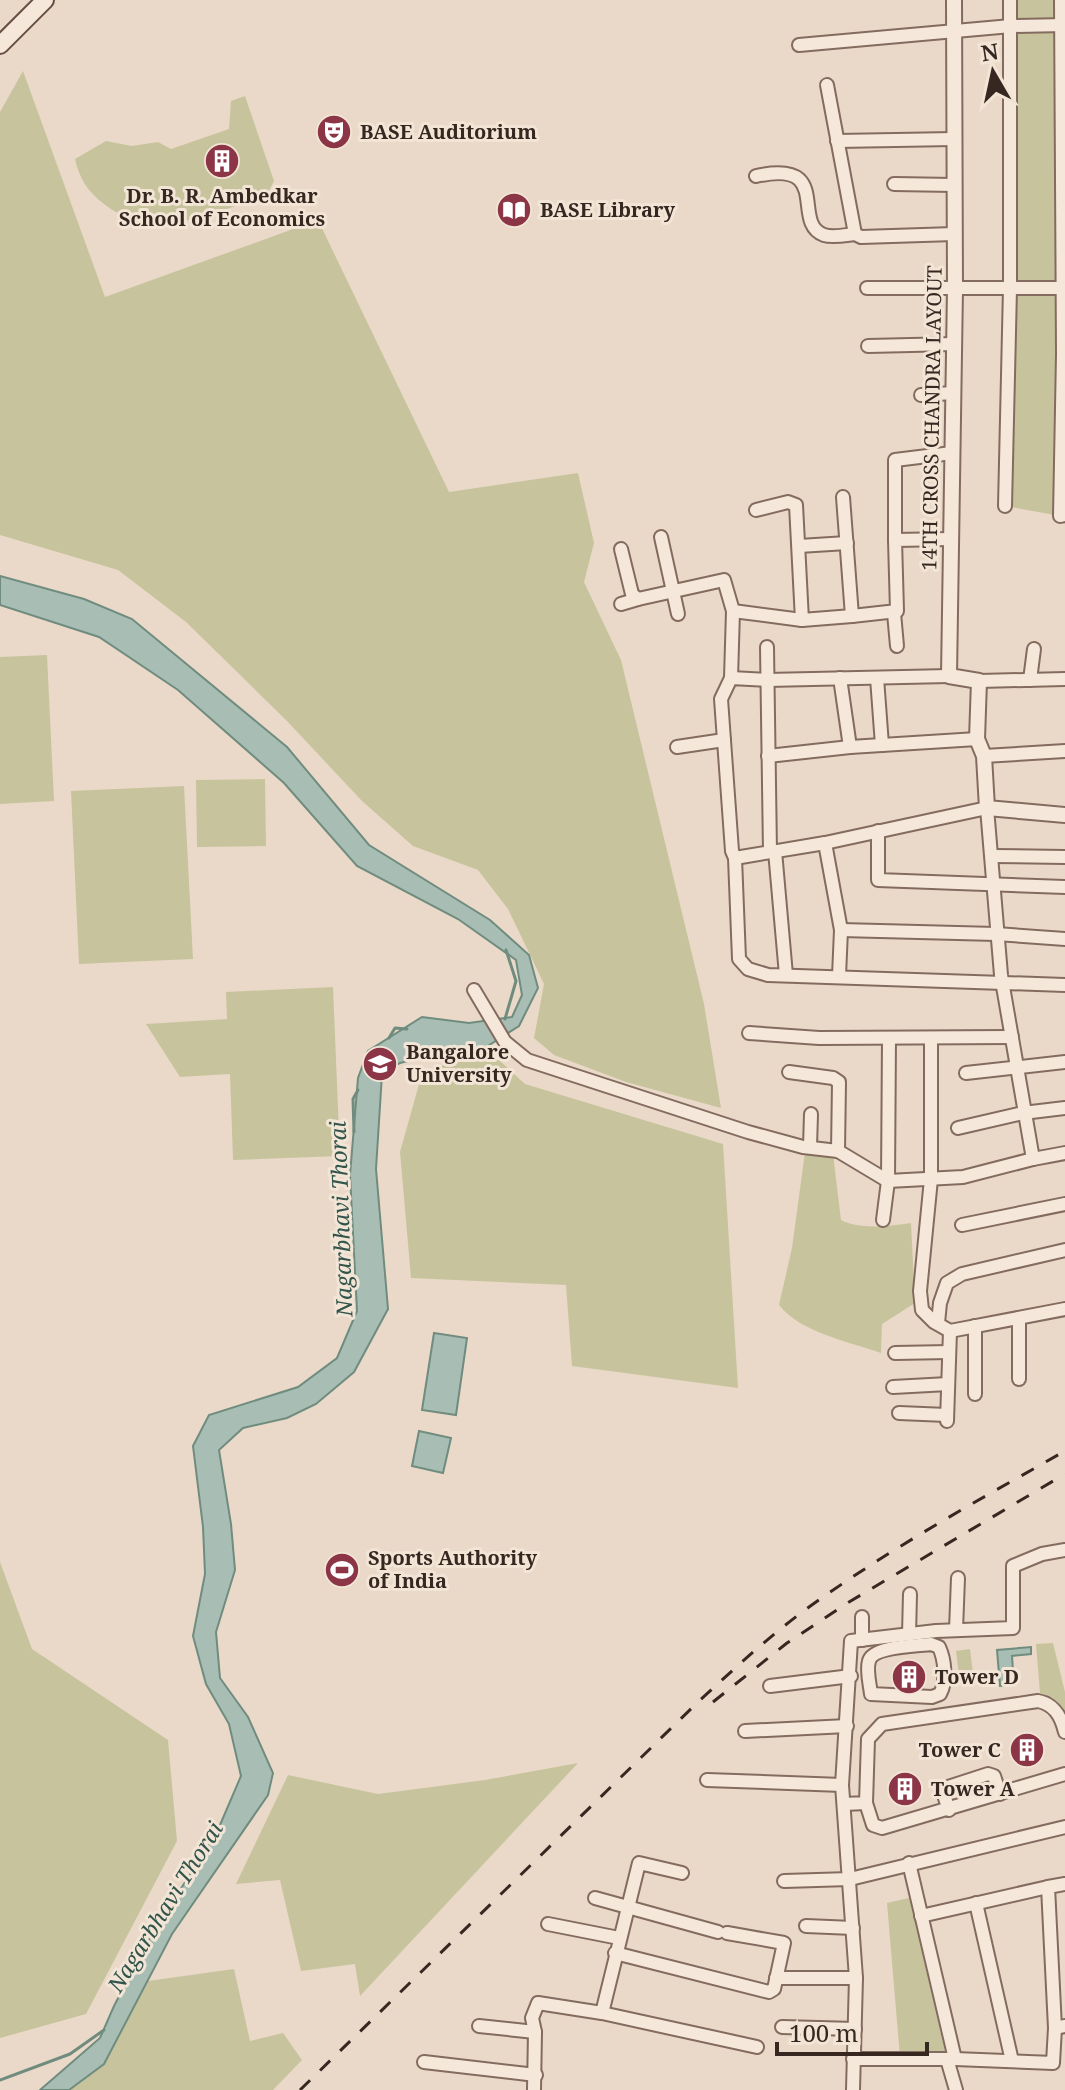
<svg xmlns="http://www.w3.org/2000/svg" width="1065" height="2090" font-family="'Noto Serif',serif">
  <rect width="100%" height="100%" fill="#ead9c8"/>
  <!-- green -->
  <g fill="#c7c49d">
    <path d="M1010,0H1061L1060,516L1005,506Z"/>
    <path d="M23,71L105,297L318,220L449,492L578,473L594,543L584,582L621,660L704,1004L721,1108L626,1082L554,1055L534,1038L544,984L508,909L478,870L413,846L362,801L287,721L186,622L118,570L0,535V112Z"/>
    <path d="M245,96L274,181L267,195C213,212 155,244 104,204C88,192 79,178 75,159L106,141L132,146L158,142L171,149L229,129L231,101Z"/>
    <path d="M47,655L54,801L0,804V657Z"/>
    <path d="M265,779L266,846L197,847L196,780Z"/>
    <path d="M184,786L193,959L79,964L71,791Z"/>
    <path d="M333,987L340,1156L233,1160L230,1074L180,1077L146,1024L227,1019L226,992Z"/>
    <path d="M499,1060L525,1084L723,1144L738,1388L572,1366L566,1285L411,1278L400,1152L421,1077L449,1062Z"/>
    <path d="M805,1152L833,1154L841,1220C861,1230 890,1226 911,1223L915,1303L882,1324L881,1353C848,1341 801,1333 779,1305L792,1248Z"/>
    <path d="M0,1562L32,1649L168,1740L177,1841L86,2014L0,2038Z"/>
    <path d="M1053,1643L1065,1692V1718L1053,1698L1040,1693L1036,1644Z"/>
    <path d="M970,1649L974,1682L960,1684L956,1651Z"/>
    <path d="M578,1763L360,1996L355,1964L301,1971L280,1880L236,1884L288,1775L378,1794L485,1780Z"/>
    <path d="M909,1898L946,2055L900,2057L887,1903Z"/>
    <path d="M234,1969L250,2041L283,2033L302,2060L273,2090H69L104,2064L148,1981Z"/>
  </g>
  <!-- water -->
  <g fill="#a8beb4" stroke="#708c7f" stroke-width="2">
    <path d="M0,576L84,599L132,619L287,747L369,845L490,920L529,955L538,988L519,1026L483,1049L445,1051L400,1063L382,1074L376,1169L388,1309L354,1372L316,1404L287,1418L243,1428L219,1450L231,1524L235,1570L216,1632L220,1678L248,1717L273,1773L268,1795L172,1934L104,2064L69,2090H40L100,2038L114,2006L152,1934L217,1832L241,1776L229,1724L206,1684L193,1636L205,1574L203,1527L193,1446L209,1415L298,1387L337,1358L357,1311L350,1175L358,1078L368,1051L422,1017L469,1023L512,1017L522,995L516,960L458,919L357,866L284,783L178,690L99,637L0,605Z"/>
    <path d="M434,1333L467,1338L456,1415L422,1410Z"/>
    <path d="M419,1431L451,1438L443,1473L412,1466Z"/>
    <path d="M1031,1647V1654L1012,1656L1014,1685L1000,1686L997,1650Z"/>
  </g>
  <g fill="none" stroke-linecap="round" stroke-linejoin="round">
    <!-- stream -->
    <g stroke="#708c7f" stroke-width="3">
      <path d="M505,1019L516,981L506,950"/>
      <path d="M389,1038L395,1028L407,1029"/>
      <path d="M354,1132L353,1099L358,1090"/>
      <path d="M0,2080L70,2054L104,2030"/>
    </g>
    <!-- minor casing -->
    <g stroke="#846b5f" stroke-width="16">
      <g id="minor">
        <path d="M1061,0L1063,354L1060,516L1065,515"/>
        <path d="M799,45L1011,26L1065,25"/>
        <path d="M827,85L855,234L861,237L954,234"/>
        <path d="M837,141L954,139"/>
        <path d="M756,176C834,159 790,223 824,235C833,238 846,235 855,234"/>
        <path d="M894,184L954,185"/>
        <path d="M867,288H1065"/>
        <path d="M868,346L954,344"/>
        <path d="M921,395L953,393"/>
        <path d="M1005,506L1010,288V0"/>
        <path d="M756,510L788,502L796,505L802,620"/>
        <path d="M661,537L678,614"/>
        <path d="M895,540V460L952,453"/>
        <path d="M799,546L847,543"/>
        <path d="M621,549L632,594L638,599L724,580L733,611L731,678"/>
        <path d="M621,604L638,599"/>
        <path d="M733,611L802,620L852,616L843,497"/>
        <path d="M894,613L897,646"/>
        <path d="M852,616L897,611L895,540L951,539"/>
        <path d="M767,647L770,852"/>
        <path d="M949,676L767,680L731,678L721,699L732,851L735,858L739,959L748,969L768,975L1065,985"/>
        <path d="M840,678L850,747"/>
        <path d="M877,678L882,745"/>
        <path d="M1030,680L1034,649"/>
        <path d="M979,681L1065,679"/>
        <path d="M677,747L724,740"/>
        <path d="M768,756L850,747L977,739"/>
        <path d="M984,756L1065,751"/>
        <path d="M878,831V880L1065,887"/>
        <path d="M825,843L841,930L839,976"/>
        <path d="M775,851L786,975"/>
        <path d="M992,856L1065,857"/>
        <path d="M735,858L825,843L987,808L1001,975L1033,1159L1065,1153"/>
        <path d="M841,930L996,934L1065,939"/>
        <path d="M474,990L505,1042L527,1060L748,1132L803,1147L838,1151"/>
        <path d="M749,1033L819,1038L1012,1037"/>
        <path d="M931,1038V1179L920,1291L922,1310L934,1322L950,1331L1065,1309"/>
        <path d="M789,1072L833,1078L839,1082L838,1151L888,1181L963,1177L1033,1159"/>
        <path d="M966,1073L1065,1062"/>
        <path d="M958,1128L1023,1113L1065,1108"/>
        <path d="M810,1147L811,1114"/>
        <path d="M883,1220L888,1181L889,1038"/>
        <path d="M962,1225L1065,1204"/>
        <path d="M938,1323L940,1303L947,1283L962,1274L1065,1250"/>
        <path d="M975,1326V1394"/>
        <path d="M895,1353L949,1352"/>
        <path d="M1019,1379V1318"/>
        <path d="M893,1387L948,1384"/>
        <path d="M899,1413L947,1415"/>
        <path d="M947,1421L950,1331"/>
        <path d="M862,1617V1640"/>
        <path d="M956,1630L958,1578"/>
        <path d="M909,1635L910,1594"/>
        <path d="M931,1644L939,1647C945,1660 947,1681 940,1694L932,1697L871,1694C870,1685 866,1670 869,1661C873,1646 918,1646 931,1644Z"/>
        <path d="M770,1686L851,1676"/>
        <path d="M745,1731L847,1726"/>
        <path d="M707,1780L842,1785"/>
        <path d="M866,1803L873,1825L882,1828L1065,1774"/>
        <path d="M844,1804L866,1803L868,1739L882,1724L1038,1701C1054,1704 1061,1716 1065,1732"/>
        <path d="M949,1810L943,1792L945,1788L988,1774L994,1776L1000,1794"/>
        <path d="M909,1863L955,2059"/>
        <path d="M784,1881L850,1879L1065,1827"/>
        <path d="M595,1898L718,1932"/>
        <path d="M976,1903L1012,2061"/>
        <path d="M921,1916L1048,1887"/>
        <path d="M548,1924L619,1938"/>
        <path d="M806,1926L853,1928"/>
        <path d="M615,1953L769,1992L774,1989L784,1943L727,1933"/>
        <path d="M776,1978H856"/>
        <path d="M602,2013L757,2047"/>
        <path d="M479,2026L535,2032L534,2090"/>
        <path d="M782,2027L855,2029"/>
        <path d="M1055,2028L1048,1887L1065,1884"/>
        <path d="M535,2032L532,2018L538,2003L602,2013L639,1863L682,1873"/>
        <path d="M853,2059H955L1053,2063L1055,2028L1065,2026"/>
        <path d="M947,2059L956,2090"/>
        <path d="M424,2062L536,2075"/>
        <path d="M853,2090L856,1978L842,1785L851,1641L936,1631L1013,1628V1566L1042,1554L1065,1550"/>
      </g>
    </g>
    <!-- tertiary casing -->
    <g stroke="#846b5f" stroke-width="18">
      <path id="tertiary" d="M954,0L955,289L949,676L979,681L977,739L984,756L987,808L1065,815"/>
    </g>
    <!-- secondary casing -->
    <g stroke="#654d42" stroke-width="20">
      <path id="secondary" d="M0,45L45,0"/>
    </g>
    <!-- minor -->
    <use href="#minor" stroke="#f5e8da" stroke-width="12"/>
    <!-- tertiary -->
    <use href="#tertiary" stroke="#f5e8da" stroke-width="14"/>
    <!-- secondary -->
    <use href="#secondary" stroke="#f5e8da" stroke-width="16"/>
    <!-- rail -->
    <g stroke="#362721" stroke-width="3" stroke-dasharray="14 14" stroke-linecap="butt">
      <path d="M713,1702L787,1643L849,1602L1065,1474"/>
      <path d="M300,2090L698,1702C733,1670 767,1638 805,1610C887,1550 977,1501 1065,1451"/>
    </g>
  </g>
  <!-- icons -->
  <defs>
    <g id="theatre-disc" transform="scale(1.8)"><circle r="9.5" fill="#8c3546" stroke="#f2e5d6"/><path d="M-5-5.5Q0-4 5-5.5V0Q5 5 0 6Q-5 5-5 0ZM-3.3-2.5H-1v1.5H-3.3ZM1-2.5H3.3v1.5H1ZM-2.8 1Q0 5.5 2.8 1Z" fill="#fff"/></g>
    <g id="building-disc" transform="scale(1.8)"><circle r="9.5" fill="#8c3546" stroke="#f2e5d6"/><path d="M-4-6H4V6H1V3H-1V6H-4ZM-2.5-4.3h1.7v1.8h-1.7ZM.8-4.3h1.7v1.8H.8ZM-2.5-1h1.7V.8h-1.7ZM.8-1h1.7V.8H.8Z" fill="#fff"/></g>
    <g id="library-disc" transform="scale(1.8)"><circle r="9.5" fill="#8c3546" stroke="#f2e5d6"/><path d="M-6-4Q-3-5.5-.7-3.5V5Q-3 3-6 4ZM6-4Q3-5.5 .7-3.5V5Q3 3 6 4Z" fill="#fff"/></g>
    <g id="university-disc" transform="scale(1.8)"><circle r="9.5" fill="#8c3546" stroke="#f2e5d6"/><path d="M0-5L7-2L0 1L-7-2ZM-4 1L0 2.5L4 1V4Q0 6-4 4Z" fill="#fff"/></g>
    <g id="stadium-disc" transform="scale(1.8)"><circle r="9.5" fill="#8c3546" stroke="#f2e5d6"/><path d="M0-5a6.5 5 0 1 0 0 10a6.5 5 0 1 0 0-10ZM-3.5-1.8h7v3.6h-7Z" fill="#fff"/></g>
  </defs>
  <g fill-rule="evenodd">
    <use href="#theatre-disc" x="334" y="132"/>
    <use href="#building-disc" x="222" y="161"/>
    <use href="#library-disc" x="514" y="210"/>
    <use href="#university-disc" x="380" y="1064"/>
    <use href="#stadium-disc" x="342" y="1570"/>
    <use href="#building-disc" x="909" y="1677"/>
    <use href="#building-disc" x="1027" y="1750"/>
    <use href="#building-disc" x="905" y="1789"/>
  </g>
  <g text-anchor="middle" stroke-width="6" stroke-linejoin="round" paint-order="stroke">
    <!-- poi labels -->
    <g font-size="20" font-weight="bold" fill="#362721" stroke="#f2e5d6" text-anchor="start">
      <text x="360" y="139">BASE Auditorium</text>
      <text x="222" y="203" text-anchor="middle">Dr. B. R. Ambedkar<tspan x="222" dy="23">School of Economics</tspan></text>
      <text x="540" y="217">BASE Library</text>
      <text x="406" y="1059">Bangalore<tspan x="406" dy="23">University</tspan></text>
      <text x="368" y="1565">Sports Authority<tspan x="368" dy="23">of India</tspan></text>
      <text x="935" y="1684">Tower D</text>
      <text x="1001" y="1757" text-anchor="end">Tower C</text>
      <text x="931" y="1796">Tower A</text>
    </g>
    <!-- street labels -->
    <g font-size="20" fill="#362721" stroke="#f2e5d6">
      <text transform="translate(932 418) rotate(-89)" y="7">14TH CROSS CHANDRA LAYOUT</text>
    </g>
    <!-- water labels -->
    <g font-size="22" font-style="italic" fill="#32544b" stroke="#f2e5d6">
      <text transform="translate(341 1219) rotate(-92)" y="8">Nagarbhavi Thorai</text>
      <text transform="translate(165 1907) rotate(-58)" y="8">Nagarbhavi Thorai</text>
    </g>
  </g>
  <!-- north arrow -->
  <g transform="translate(993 72) rotate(351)" stroke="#f2e5d6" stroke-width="6" paint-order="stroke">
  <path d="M0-6L14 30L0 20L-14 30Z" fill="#362721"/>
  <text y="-12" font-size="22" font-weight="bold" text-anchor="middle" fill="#362721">N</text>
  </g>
  <!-- scale -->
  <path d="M777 2042v12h150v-12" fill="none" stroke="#362721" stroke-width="4"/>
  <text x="789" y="2042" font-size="24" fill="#362721" stroke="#f2e5d6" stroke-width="6" paint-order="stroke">100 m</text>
</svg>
